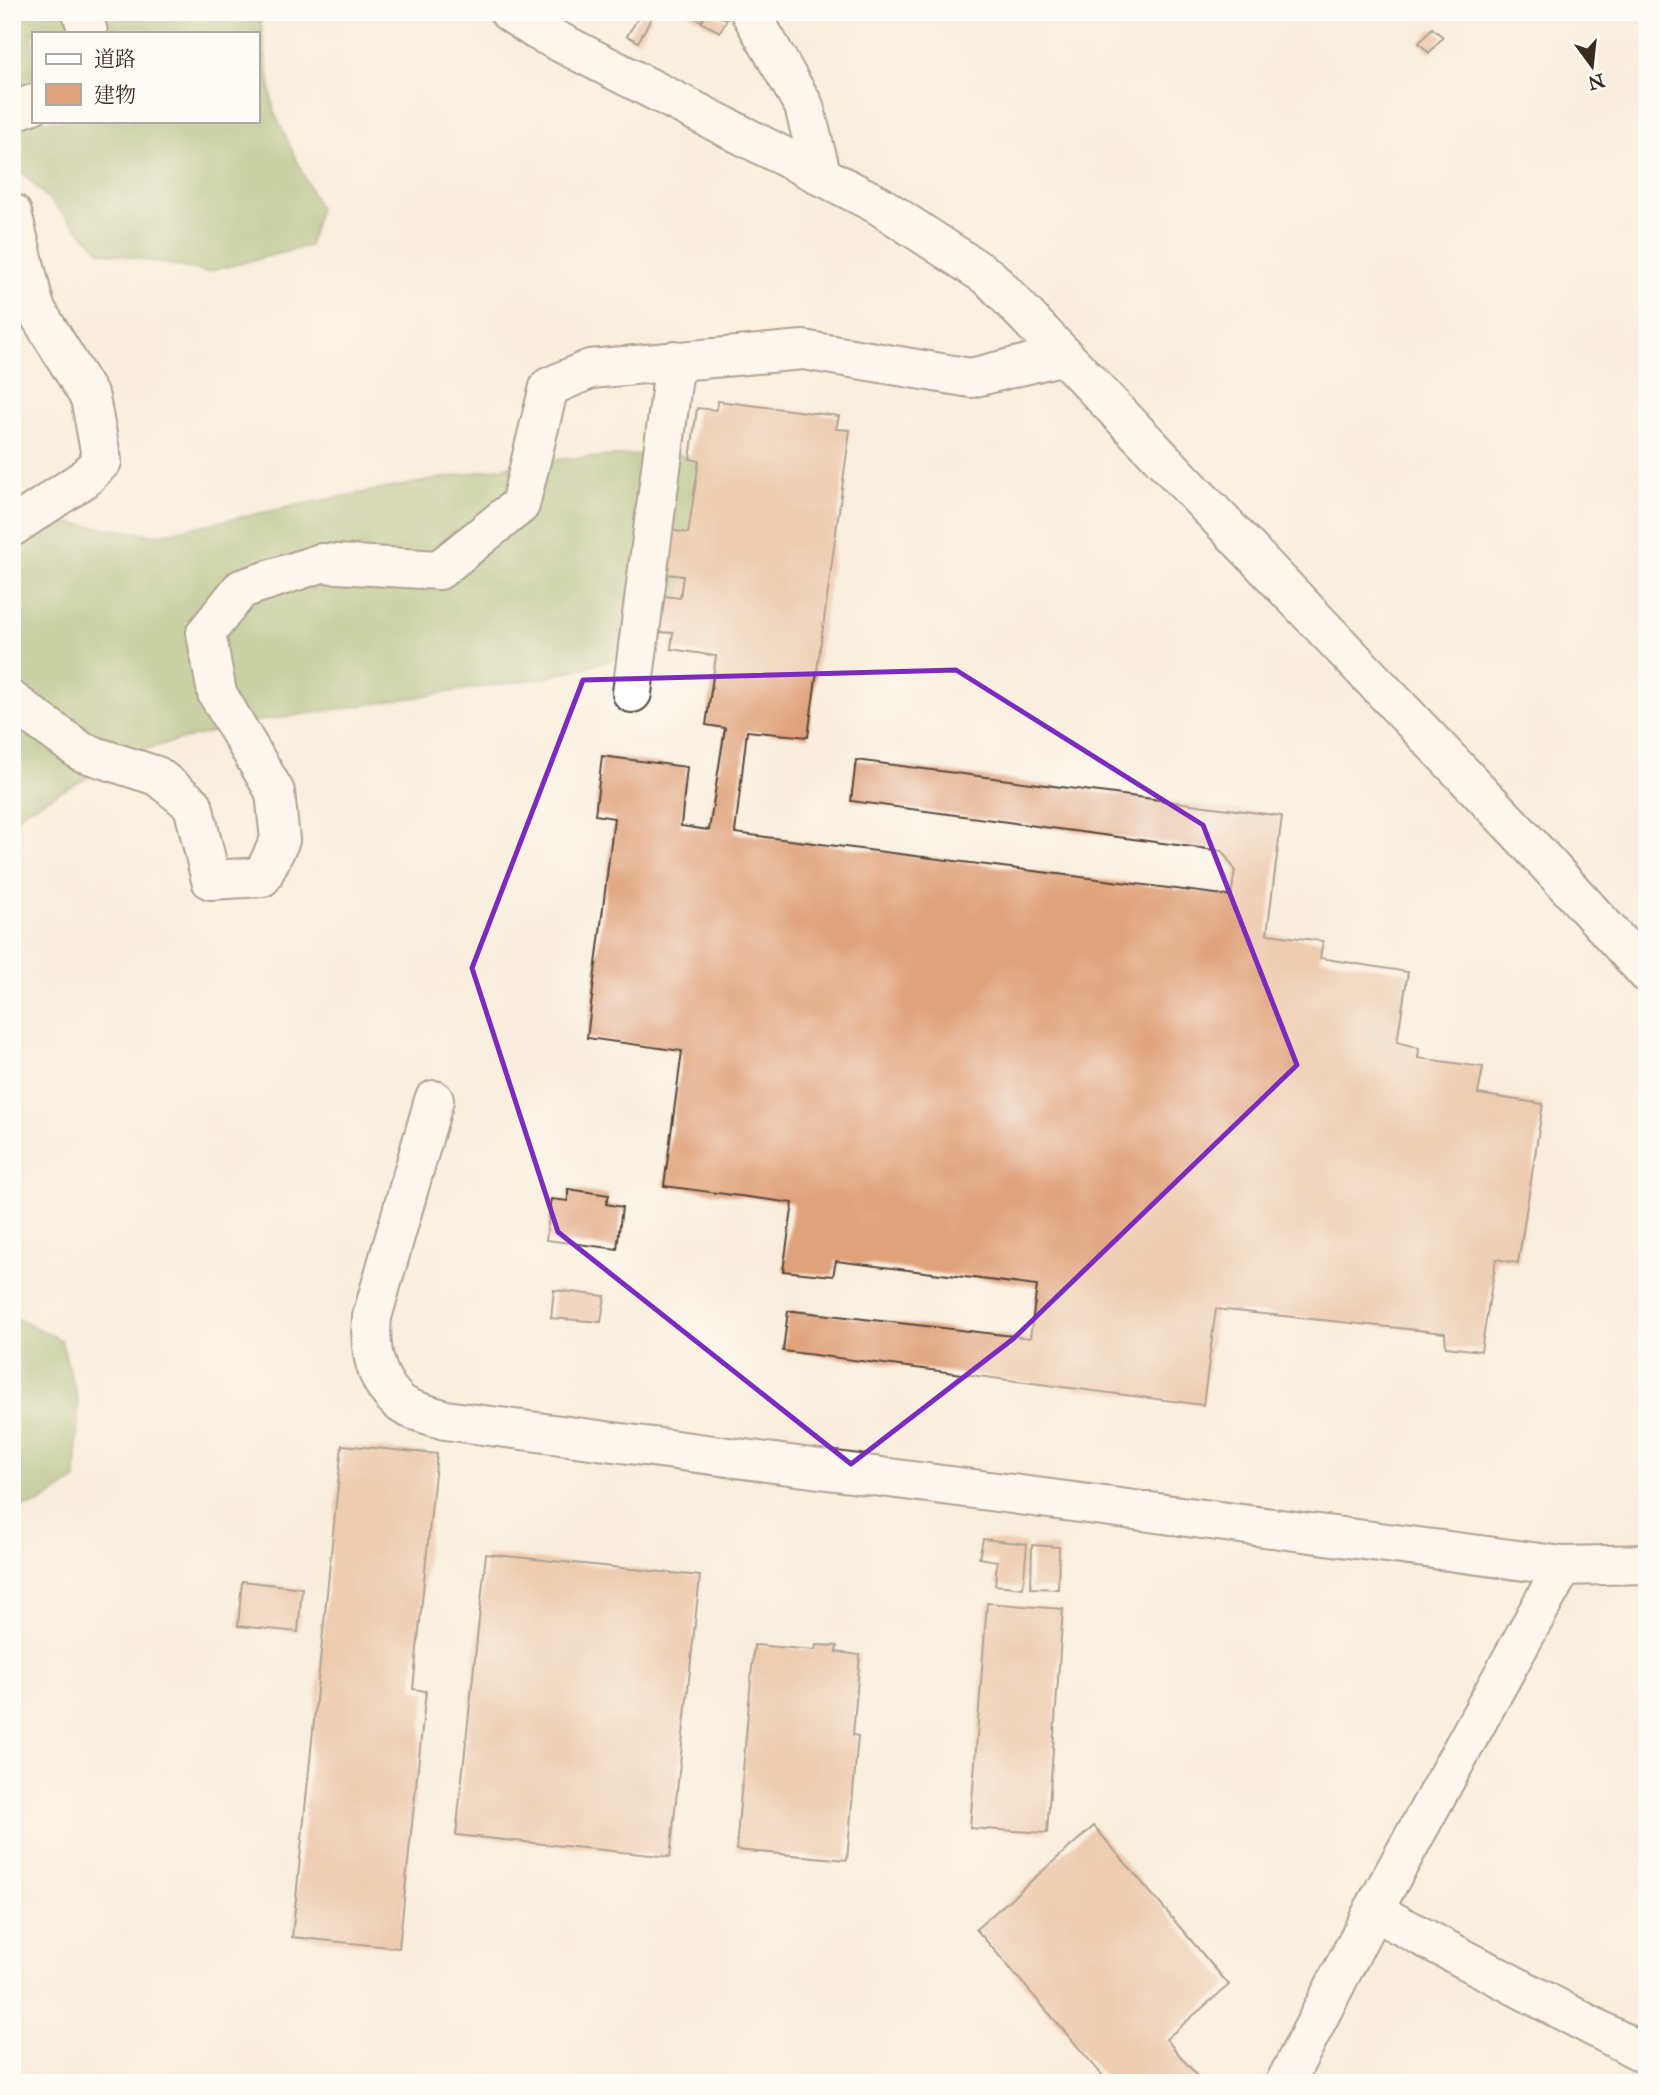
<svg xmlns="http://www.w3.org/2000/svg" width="1659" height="2095" font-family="'IM FELL Great Primer','Noto Serif JP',serif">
  <rect width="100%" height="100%" fill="#fdfcf7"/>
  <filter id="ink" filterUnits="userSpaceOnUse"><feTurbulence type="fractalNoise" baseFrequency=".0143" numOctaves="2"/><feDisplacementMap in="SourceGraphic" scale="14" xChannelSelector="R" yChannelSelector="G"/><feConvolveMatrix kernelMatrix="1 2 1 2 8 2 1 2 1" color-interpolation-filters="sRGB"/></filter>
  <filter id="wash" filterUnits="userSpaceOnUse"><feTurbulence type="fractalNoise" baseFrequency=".00686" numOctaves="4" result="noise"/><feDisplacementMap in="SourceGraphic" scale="28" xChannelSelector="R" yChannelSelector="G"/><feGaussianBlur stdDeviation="1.57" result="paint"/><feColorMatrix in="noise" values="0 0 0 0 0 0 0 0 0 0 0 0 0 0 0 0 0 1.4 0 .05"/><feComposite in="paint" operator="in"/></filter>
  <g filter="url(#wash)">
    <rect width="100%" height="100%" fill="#f9eedd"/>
    <!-- forest -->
    <g fill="#90ad60" stroke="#666c3f" stroke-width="2" fill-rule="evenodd">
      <path d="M12,12H259L274,112L319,208L309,246L207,272L100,251L12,162ZM33,33H257V121H33Z"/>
      <path d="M672,453L734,470L764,513L631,654L549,677L247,723L141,750L23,811L12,824V515L156,535L313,502L542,460Z"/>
      <path d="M12,1316L61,1340L78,1401L76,1480L39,1504L12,1509Z"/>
    </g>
    <g id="blocks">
      <!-- building -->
      <g fill="#e0a27a">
        <path d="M642,12L652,17L638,42L627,36Z"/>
        <path d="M686,12H706L701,21Z"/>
        <path d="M707,12L727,19L720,32L702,23Z"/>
        <path d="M1432,28L1443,37L1429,53L1419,43Z"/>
        <path d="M718,401L839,416L836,429L850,430L808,737L747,731L735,833L1231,896L1235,870L1222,851L851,801L856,760L1282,816L1267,934L1323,941L1320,958L1408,972L1397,1042L1419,1048L1418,1058L1483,1067L1478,1094L1543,1104L1518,1263L1496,1259L1481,1351L1446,1347L1445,1333L1216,1309L1203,1405L783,1351L788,1311H794L1030,1338L1037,1286L836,1261L833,1276L783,1271L793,1203L664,1186L682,1051L587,1038L614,818L595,815L602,756L687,767L681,826L709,830L725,728L706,725L716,656L671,649L673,633L659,632L664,596L680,598L683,576L638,571L645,526L688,533L699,461L690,459L697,408L716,410Z"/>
        <path d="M568,1189L609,1195L606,1204L622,1207L617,1249L546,1240L551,1199L568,1201Z"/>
        <path d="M554,1290L605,1296L601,1322L551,1318Z"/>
        <path d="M342,1445L437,1454L413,1689L426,1691L399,1948L292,1937Z"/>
        <path d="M983,1539L1027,1544L1023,1588L995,1585L997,1561L979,1558Z"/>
        <path d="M1032,1545L1059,1547L1058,1589L1031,1588Z"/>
        <path d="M486,1554L700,1576L670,1857L456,1835Z"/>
        <path d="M242,1581L302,1588L298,1632L238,1626Z"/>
        <path d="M987,1603L1063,1609L1047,1833L970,1828Z"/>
        <path d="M754,1645L815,1650L816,1645L837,1646L836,1652L860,1655L853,1735L858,1736L847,1860L736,1850Z"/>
        <path d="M1094,1826L1229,1985L1166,2039L1203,2083H1109L976,1929Z"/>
      </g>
    </g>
  </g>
  <g filter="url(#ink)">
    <use href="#blocks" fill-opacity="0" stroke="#58473b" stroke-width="2"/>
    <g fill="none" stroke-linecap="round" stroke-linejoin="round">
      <!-- minor casing -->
      <g stroke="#58473b" stroke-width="42">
        <g id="minor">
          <path d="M82,12L88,33"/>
          <path d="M509,12L536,30L877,204L990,278L1520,834L1647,973"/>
          <path d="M750,12L804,106L822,177"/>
          <path d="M12,112L33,104"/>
          <path d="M12,213L35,308L90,398L102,461L84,479L12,527"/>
          <path d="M632,693L675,360"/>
          <path d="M12,701L82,752L157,776L193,805L211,880L262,877L280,840L275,792L217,693L206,633L241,589L321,563L439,570L520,505L549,387L590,369L803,350L971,378L1064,355"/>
          <path d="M434,1100L372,1317C369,1348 374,1379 399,1402C409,1411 432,1415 445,1420L1563,1566L1647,1564"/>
          <path d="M1373,1911L1647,2055"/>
          <path d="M1285,2083L1373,1911L1563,1566"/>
        </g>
      </g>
      <!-- minor -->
      <use href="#minor" stroke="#fff" stroke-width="38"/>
    </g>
  </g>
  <!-- marked area -->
  <path d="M0 0H1659V2095H0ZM956,670L1203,825L1297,1065L1013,1339L851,1464L558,1232L472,968L583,680Z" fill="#f9eedd" fill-opacity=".55" fill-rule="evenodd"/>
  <path fill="none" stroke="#7b2cbf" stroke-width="5" stroke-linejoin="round" d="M956,670L1203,825L1297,1065L1013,1339L851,1464L558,1232L472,968L583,680Z"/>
  <!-- margin -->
  <rect width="1659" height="2095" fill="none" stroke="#fdfcf7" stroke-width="42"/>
  <!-- legend -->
  <rect x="32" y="32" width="228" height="91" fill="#fdfcf7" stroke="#afa8a0" stroke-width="2"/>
  <rect x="46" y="54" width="35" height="10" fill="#ffffff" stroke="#afa8a0" stroke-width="2"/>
  <text x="94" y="66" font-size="21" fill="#3b2a1e">道路</text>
  <rect x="46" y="84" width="35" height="21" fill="#e0a27a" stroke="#afa8a0" stroke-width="2"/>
  <text x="94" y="102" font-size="21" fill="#3b2a1e">建物</text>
  <!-- north arrow -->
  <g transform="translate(1592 66) rotate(165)" stroke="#fdfcf7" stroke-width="5" paint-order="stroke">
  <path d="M0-5L12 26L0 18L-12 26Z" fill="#3b2a1e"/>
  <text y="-10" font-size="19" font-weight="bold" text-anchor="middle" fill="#3b2a1e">N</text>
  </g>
</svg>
